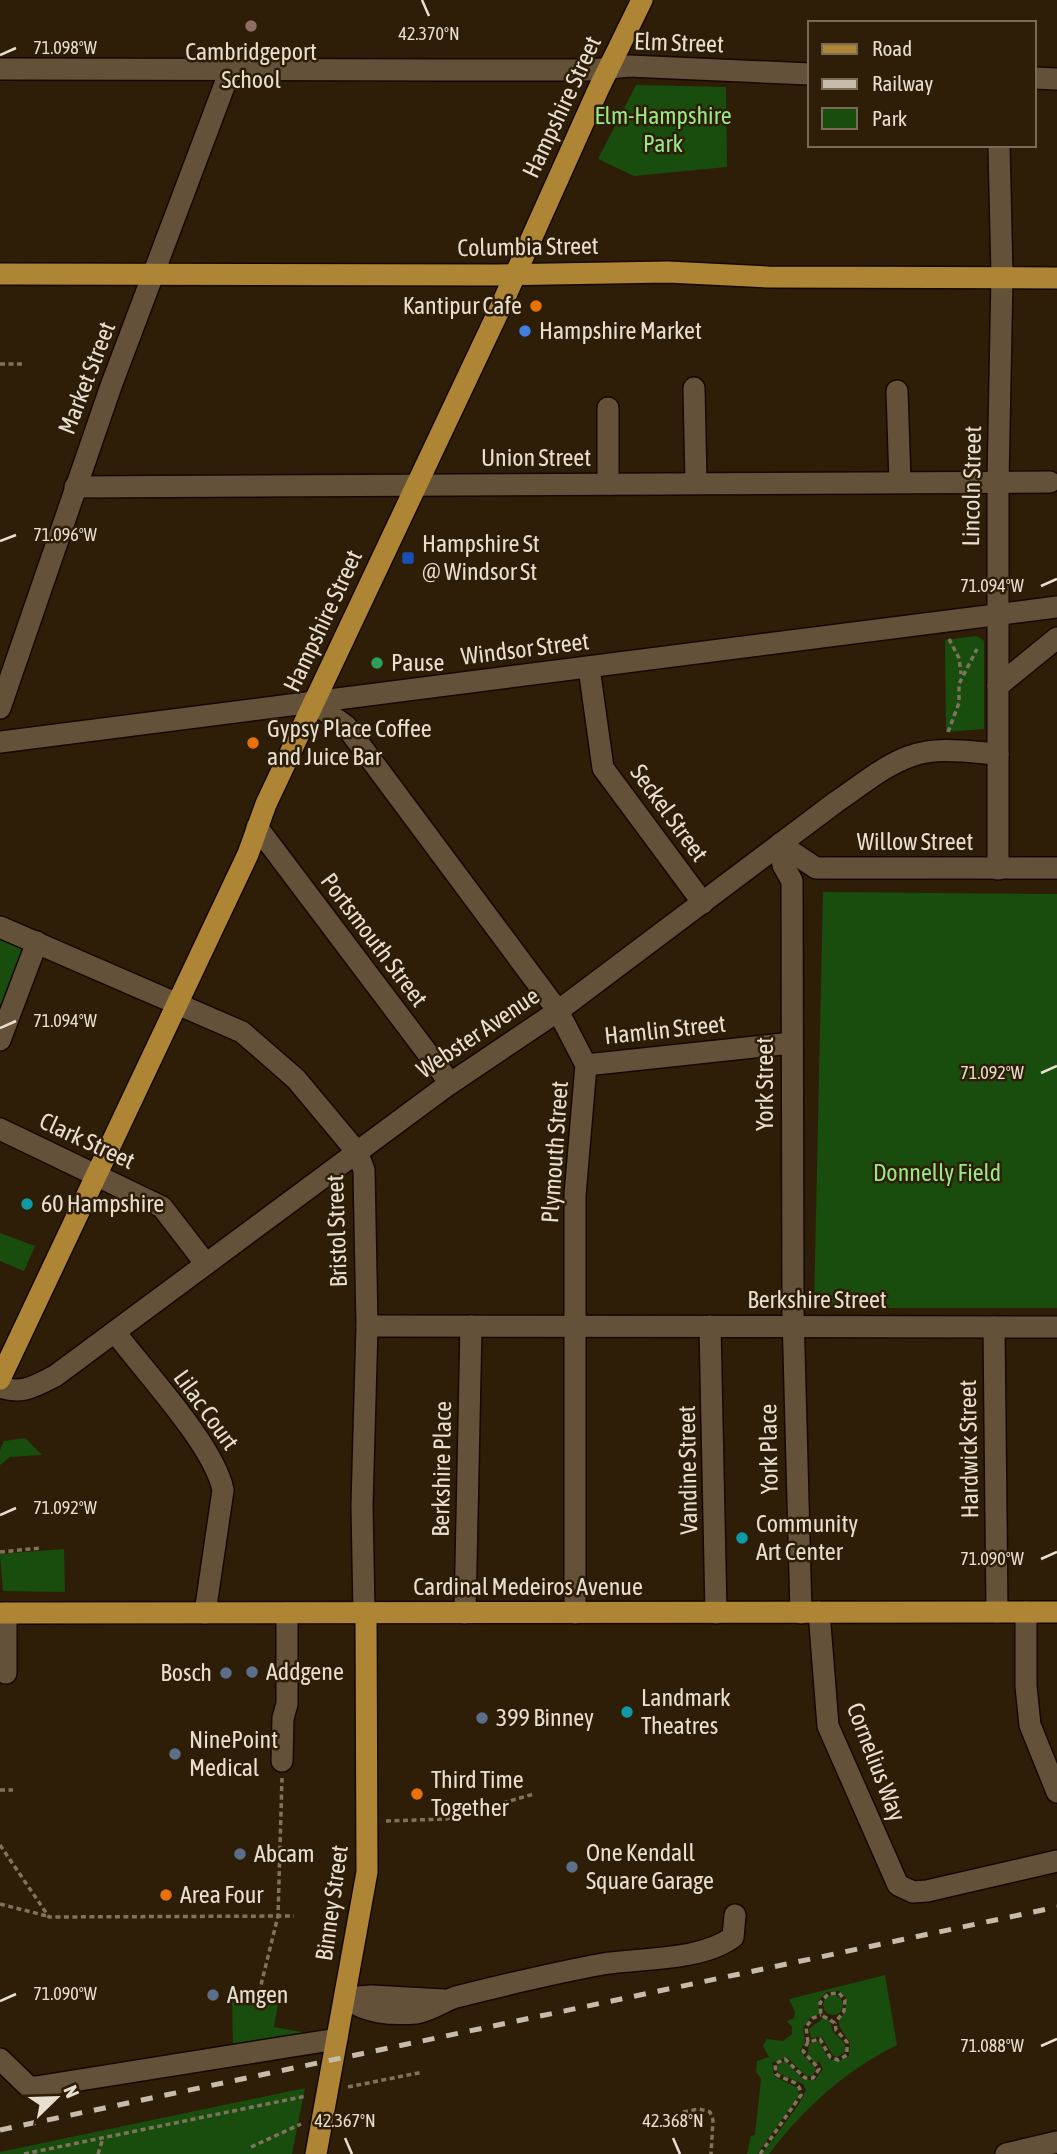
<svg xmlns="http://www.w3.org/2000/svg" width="1057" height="2154" font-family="'Asap Condensed',sans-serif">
  <rect width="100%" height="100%" fill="#2e1e07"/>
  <!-- green -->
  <g fill="#184d0d">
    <path d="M636,85L726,87L727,167L634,176L598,159Z"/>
    <path d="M977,636L984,641V729L946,732L945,640Z"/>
    <path d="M823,892L1057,894V1308H814Z"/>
    <path d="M0,940L32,953L0,1028Z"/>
    <path d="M0,1233L35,1246L24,1271L0,1261Z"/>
    <path d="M25,1438L42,1455L10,1457L0,1465V1450L4,1441Z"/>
    <path d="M64,1549L65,1592L3,1591L0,1554Z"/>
    <path d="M885,1975L897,2045C846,2070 803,2109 769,2154H762L799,2104L806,2090L803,2084L778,2073L777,2066L785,2061L804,2080H815L823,2069L819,2061L816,2064L807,2056L809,2044L819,2041L829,2059L839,2061L849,2056L850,2042C829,2015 844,2027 847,1999L839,1991L826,1992L818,2002L820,2014L811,2017L803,2028L805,2042L800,2051L816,2069L812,2076H806L787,2057L772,2063L774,2076L798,2088L799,2096L757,2154H747L751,2136L755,2135L761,2079L756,2071L757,2061L769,2057L763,2046L767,2039L783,2041L792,2034V2027L787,2021L794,2018L795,2012L789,1999Z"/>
    <circle cx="833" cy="2005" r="10"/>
    <path d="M270,1997L279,1998L274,2027L314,2034L233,2044L232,2001H262Z"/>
    <path d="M823,2018L830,2020L832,2030L845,2044V2052L838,2057L833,2056L822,2037L811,2038L809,2029Z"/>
    <path d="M305,2088L292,2154H0V2152Z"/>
  </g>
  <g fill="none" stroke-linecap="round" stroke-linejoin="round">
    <!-- minor casing -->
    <g stroke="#160800" stroke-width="24">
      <g id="minor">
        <path d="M0,69L445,70H591L629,66L810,74"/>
        <path d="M1034,78L1057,79"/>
        <path d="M694,388L696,483"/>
        <path d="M897,391L900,482"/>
        <path d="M608,484V408"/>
        <path d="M75,487L1050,482"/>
        <path d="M589,668L603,768L703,903"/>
        <path d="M998,686L1057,638"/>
        <path d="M314,703L346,726L558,1011L586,1065L575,1195V1613"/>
        <path d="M0,708L111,386L231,68"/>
        <path d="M0,742L1057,607"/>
        <path d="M257,827L450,1083"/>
        <path d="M780,844L783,865L792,881L793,1313L801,1613"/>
        <path d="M780,844L816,868H1057"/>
        <path d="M998,869V482L1002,276L999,145"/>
        <path d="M0,927L242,1032L296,1079L357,1152L364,1170L367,1326L362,1505L364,1613"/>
        <path d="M0,1040L37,942"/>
        <path d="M586,1065L792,1043"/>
        <path d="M0,1129L162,1207L206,1264"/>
        <path d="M367,1326L1057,1327"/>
        <path d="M710,1326L716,1613"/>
        <path d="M994,1327L997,1612"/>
        <path d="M115,1332C144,1371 214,1445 223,1490L205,1613"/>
        <path d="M0,1387C22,1395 35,1386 55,1376L445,1087L558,1011L836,802C859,787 884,765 911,756C936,746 971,752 998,754"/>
        <path d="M819,1612L828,1726L898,1885L913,1892L927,1891L1057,1861"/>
        <path d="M1026,1612V1686L1030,1725L1057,1792"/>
        <path d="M465,1613L471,1326"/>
        <path d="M6,1673V1613"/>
        <path d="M282,1761L283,1718L287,1704V1613"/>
        <path d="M345,1998C367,2013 390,2015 416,2013C430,2011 443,2001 456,1997C504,1985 553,1973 603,1964C641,1958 701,1961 733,1937L735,1915"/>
        <path d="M345,1998L371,1996L444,2000"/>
        <path d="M0,2059L29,2087H36L337,2039"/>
        <path d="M1006,2154L1057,2142"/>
      </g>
    </g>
    <!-- major casing -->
    <g stroke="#160800" stroke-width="24">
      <g id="major">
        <path d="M0,274L497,275L668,272L768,277L1057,278"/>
        <path d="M0,1379L248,854L266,804L502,304L598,90L642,0"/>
        <path d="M0,1613L1057,1612"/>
        <path d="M316,2154L367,1872L366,1613"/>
      </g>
    </g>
    <!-- path -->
    <g stroke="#7f725f" stroke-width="3.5" stroke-dasharray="5 3.5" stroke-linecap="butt">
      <path d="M0,364H22"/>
      <path d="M949,639L959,658L961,674"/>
      <path d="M948,732L959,703V684L977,649"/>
      <path d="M0,1552L41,1548"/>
      <path d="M0,1790H13"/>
      <path d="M386,1821L446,1819L534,1794"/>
      <path d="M0,1845L49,1917L294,1916"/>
      <path d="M0,1904L47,1916"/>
      <path d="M257,2001L278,1916L282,1778"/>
      <path d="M808,2042L806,2027L813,2018L821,2015"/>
      <path d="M348,2087L423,2072"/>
      <path d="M683,2112L699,2109L710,2112L713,2120L711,2154"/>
      <path d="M251,2147L301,2124"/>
      <path d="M24,2154L306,2096"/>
      <path d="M98,2154L103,2138"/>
      <path d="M760,2154L801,2095C800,2079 787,2082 776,2074L775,2064L785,2059L805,2078H813L819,2069L803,2051L808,2042L820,2039L830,2057L838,2060L847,2055V2042L836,2030L835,2023L821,2015L820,2003L828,1994L839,1993L845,2000L844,2011L835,2023"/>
    </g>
    <!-- minor -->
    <use href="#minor" stroke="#645139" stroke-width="21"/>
    <!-- major -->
    <use href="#major" stroke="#ae8535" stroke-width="21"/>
    <!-- rail -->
    <path stroke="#c7bbac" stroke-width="5" stroke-dasharray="12 12" stroke-linecap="butt" d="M0,2130L1057,1907"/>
  </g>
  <!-- ticks -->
  <path fill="none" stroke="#e9dfd1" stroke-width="2.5" d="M422,0L429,16M0,55L16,48M0,541L16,535M1041,586L1057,579M0,1028L16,1021M1041,1073L1057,1066M0,1515L16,1508M1041,1559L1057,1552M0,2001L16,1994M1041,2046L1057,2039M345,2138L352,2154M673,2138L680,2154"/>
  <!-- markers -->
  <circle fill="#8d6e63" stroke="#2e1e07" stroke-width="2.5" cx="251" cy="26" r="7"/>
  <g fill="#e8710a" stroke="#2e1e07" stroke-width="2.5">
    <circle cx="536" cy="306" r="7"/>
    <circle cx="253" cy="743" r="7"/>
    <circle cx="417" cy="1794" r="7"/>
    <circle cx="166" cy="1895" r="7"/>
  </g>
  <circle fill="#3f7fe0" stroke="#2e1e07" stroke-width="2.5" cx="525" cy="331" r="7"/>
  <rect fill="#1a4fb4" stroke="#2e1e07" stroke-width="2.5" x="401" y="551" width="14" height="14" rx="3.5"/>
  <circle fill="#2e9e5b" stroke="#2e1e07" stroke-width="2.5" cx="377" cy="663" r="7"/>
  <g fill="#0f9aa8" stroke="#2e1e07" stroke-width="2.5">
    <circle cx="27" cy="1204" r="7"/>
    <circle cx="742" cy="1538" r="7"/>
    <circle cx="627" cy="1712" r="7"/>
  </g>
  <g fill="#5c6f8a" stroke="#2e1e07" stroke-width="2.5">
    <circle cx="252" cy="1672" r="7"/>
    <circle cx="226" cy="1673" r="7"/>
    <circle cx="482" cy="1718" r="7"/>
    <circle cx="175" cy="1754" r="7"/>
    <circle cx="240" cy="1854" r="7"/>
    <circle cx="572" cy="1867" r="7"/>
    <circle cx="213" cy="1995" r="7"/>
  </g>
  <g text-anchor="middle" stroke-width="5" stroke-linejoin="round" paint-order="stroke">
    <!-- street labels -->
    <g font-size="24" fill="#e9dfd1" stroke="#2e1e07">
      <text transform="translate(679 43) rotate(2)" y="8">Elm Street</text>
      <text transform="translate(562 107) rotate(-65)" y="8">Hampshire Street</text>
      <text transform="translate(528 247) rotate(-1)" y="8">Columbia Street</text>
      <text transform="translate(87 378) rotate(-69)" y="8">Market Street</text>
      <text x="536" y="466">Union Street</text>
      <text transform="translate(972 486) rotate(-89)" y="8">Lincoln Street</text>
      <text transform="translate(323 621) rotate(-65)" y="8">Hampshire Street</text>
      <text transform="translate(525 649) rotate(-7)" y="8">Windsor Street</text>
      <text transform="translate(669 813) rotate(54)" y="8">Seckel Street</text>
      <text x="915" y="850">Willow Street</text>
      <text transform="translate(374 940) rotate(53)" y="8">Portsmouth Street</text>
      <text transform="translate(665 1030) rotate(-6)" y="8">Hamlin Street</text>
      <text transform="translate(478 1033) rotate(-34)" y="8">Webster Avenue</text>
      <text transform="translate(765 1084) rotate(-90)" y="8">York Street</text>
      <text transform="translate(87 1141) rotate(25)" y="8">Clark Street</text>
      <text transform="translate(555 1152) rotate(-86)" y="8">Plymouth Street</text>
      <text transform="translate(337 1231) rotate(-92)" y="8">Bristol Street</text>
      <text x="817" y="1308">Berkshire Street</text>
      <text transform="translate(206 1410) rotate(54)" y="8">Lilac Court</text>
      <text transform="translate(769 1449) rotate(-91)" y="8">York Place</text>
      <text transform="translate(969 1449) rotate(-91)" y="8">Hardwick Street</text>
      <text transform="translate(442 1469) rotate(-89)" y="8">Berkshire Place</text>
      <text transform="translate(688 1470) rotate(-91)" y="8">Vandine Street</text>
      <text x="528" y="1595">Cardinal Medeiros Avenue</text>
      <text transform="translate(876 1762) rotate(69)" y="8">Cornelius Way</text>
      <text transform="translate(332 1903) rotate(-82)" y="8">Binney Street</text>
    </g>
    <!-- poi labels -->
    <g font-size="24" fill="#e9dfd1" stroke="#2e1e07" text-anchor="start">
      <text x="251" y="60" text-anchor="middle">Cambridgeport<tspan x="251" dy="28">School</tspan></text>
      <text x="522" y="314" text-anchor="end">Kantipur Cafe</text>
      <text x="539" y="339">Hampshire Market</text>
      <text x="422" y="552">Hampshire St<tspan x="422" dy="28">@ Windsor St</tspan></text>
      <text x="391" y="671">Pause</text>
      <text x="267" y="737">Gypsy Place Coffee<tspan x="267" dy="28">and Juice Bar</tspan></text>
      <text x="41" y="1212">60 Hampshire</text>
      <text x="756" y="1532">Community<tspan x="756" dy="28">Art Center</tspan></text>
      <text x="266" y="1680">Addgene</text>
      <text x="212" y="1681" text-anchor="end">Bosch</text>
      <text x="641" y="1706">Landmark<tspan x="641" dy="28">Theatres</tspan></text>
      <text x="496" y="1726">399 Binney</text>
      <text x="189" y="1748">NinePoint<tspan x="189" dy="28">Medical</tspan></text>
      <text x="431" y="1788">Third Time<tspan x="431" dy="28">Together</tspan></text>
      <text x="586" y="1861">One Kendall<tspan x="586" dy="28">Square Garage</tspan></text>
      <text x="254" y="1862">Abcam</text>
      <text x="180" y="1903">Area Four</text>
      <text x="227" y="2003">Amgen</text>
    </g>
    <!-- park labels -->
    <g font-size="24" fill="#96eb86" stroke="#2e1e07">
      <text x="663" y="124">Elm-Hampshire<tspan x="663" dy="28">Park</tspan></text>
      <text x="937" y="1181">Donnelly Field</text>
    </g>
  </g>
  <g font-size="18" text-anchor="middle" fill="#e9dfd1" stroke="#2e1e07" stroke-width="5" stroke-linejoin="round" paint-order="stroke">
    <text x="429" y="40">42.370°N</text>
    <text x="65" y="54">71.098°W</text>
    <text x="65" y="541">71.096°W</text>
    <text x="992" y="592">71.094°W</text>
    <text x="65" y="1027">71.094°W</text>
    <text x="992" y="1079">71.092°W</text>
    <text x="65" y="1514">71.092°W</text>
    <text x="992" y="1565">71.090°W</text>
    <text x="65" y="2000">71.090°W</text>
    <text x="992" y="2052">71.088°W</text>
    <text x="345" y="2127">42.367°N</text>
    <text x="673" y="2127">42.368°N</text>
  </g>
  <!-- legend -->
  <rect x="808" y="21" width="228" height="126" fill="#2e1e07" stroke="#796b58" stroke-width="2"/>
  <rect x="822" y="44" width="35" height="10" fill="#ae8535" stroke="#796b58" stroke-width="2"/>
  <text x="872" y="56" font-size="21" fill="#e9dfd1">Road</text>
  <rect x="822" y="79" width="35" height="10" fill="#c7bbac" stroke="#796b58" stroke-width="2"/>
  <text x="872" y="91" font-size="21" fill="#e9dfd1">Railway</text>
  <rect x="822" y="108" width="35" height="21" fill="#184d0d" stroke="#796b58" stroke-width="2"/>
  <text x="872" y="126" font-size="21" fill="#e9dfd1">Park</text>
  <!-- north arrow -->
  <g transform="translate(56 2098) rotate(67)" stroke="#2e1e07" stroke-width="5" paint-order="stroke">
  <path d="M0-5L12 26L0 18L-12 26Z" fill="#e9dfd1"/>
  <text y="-10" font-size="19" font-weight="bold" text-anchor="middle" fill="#e9dfd1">N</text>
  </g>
</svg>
